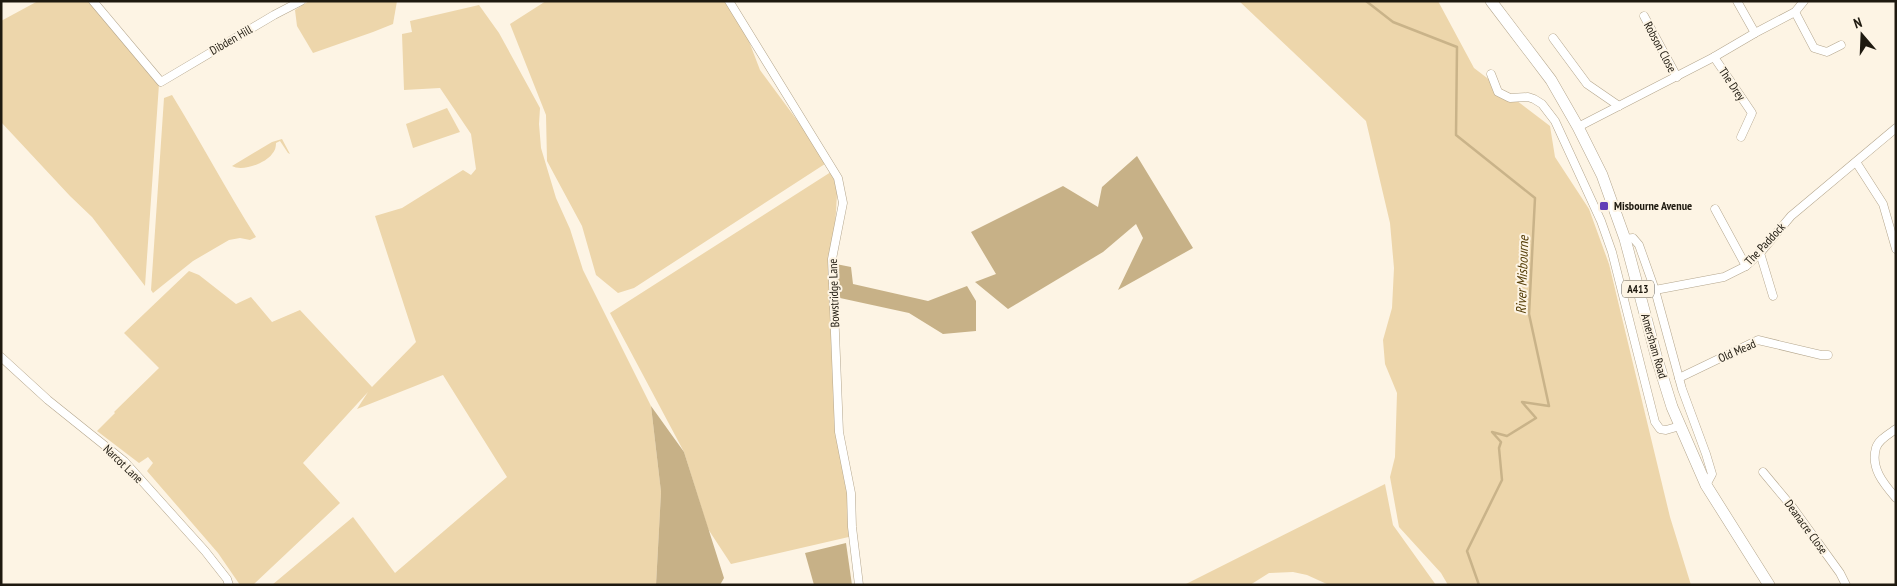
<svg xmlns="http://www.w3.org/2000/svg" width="1897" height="586" font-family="'PT Sans Narrow',sans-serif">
  <rect width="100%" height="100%" fill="#fdf4e4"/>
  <!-- green -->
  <g fill="#edd6ab">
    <path d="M38,1H88L159,84L145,286L92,217L70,196L1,122V21Z"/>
    <path d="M309,1H397L393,24L373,32L313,53L297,26L295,10Z"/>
    <path d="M546,1H729L742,23L760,70L828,162L634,288L618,293L596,275L582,226L547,161L546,115L510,24Z"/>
    <path d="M1239,1H1438L1474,68L1550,126L1555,157L1589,209L1609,264L1670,517L1691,585H1448L1441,573L1399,527L1390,477L1395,457L1397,393L1385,364L1383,340L1392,308L1394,268L1390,223L1366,121Z"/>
    <path d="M479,5L499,33L540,108L539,124L541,148L556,198L570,229L583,270L651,406L661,492L656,585H272L353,517L395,573L507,477L443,375L357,409L368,392L303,463L340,503L253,585H240L218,553L147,471L153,463L148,457L139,463L97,431L115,413L114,412L159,368L124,333L189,271L199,275L236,304L251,297L272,322L300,310L372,387L416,342L375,216L402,208L463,170L471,175L476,169L471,134L440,88L404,90L402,34L412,32L410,21Z"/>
    <path d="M172,95C201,142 226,190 256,237L250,240L240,238L229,240L193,261L153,293L151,290L164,98Z"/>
    <path d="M447,108L460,132L413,148L406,124Z"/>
    <path d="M282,139L290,154L288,153L280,141L276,143C276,147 275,151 272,154C266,163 242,172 232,166L272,142Z"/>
    <path d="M834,170L838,178L834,244L839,432L853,536L731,564L708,529L684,452L610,313Z"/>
    <path d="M1385,484L1393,525L1436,585H1329L1307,575L1293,572L1269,573L1250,585H1184Z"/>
  </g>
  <!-- forest -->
  <g fill="#c7b187">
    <path d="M1137,156L1193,248L1118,290L1143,238L1136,224L1103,252L1008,309L975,282L996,274L971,232L1063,186L1098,207L1102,187Z"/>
    <path d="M836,264L851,267L853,284L928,301L967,286L976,301V331L943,334L909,313L840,298Z"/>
    <path d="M651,406L684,452L724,578L720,585H656L661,492Z"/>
    <path d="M846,543L852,585H814L805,553Z"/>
  </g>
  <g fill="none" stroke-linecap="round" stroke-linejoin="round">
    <!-- stream -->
    <path stroke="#c9b389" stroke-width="2.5" d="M1366,1L1393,22L1457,47L1456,135L1535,198L1529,314L1549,406L1522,402L1536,418L1507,436L1492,432L1501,442L1499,448L1502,480L1467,551L1479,585"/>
    <!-- minor casing -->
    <g stroke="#b4a68d" stroke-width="9">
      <g id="minor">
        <path d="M93,1L161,82L274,15L301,1"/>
        <path d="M729,1L838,178L843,203L832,259L839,432L851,493L852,527L859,585"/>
        <path d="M1737,1L1755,33"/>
        <path d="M1795,12L1814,48L1827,52L1841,45"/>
        <path d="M1644,16L1677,77"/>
        <path d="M1553,38L1587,84L1619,106"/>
        <path d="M1714,57L1752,113L1741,137"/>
        <path d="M1491,74L1498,92L1510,98L1528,97L1534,99L1542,104L1555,121L1601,221L1612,252L1655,422L1660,429L1666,430L1680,426"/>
        <path d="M1578,127L1714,57L1755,33L1795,12L1804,1"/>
        <path d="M1856,162L1883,204L1896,249"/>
        <path d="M1715,209L1746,266"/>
        <path d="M1625,239L1633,238L1639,245L1655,290L1682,389L1706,454L1712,474L1706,485"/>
        <path d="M1760,253L1773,296"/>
        <path d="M1655,290L1724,277L1746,266L1760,253L1791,216L1896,128"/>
        <path d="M1,357L48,400L124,461L205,551L227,579L229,585"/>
        <path d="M1679,378L1758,340L1821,355H1828"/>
        <path d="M1896,429C1889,434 1878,440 1876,448C1870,468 1884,484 1896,498"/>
        <path d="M1763,472L1793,508L1840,573L1846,585"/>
      </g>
    </g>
    <!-- highway casing -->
    <g stroke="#b4a68d" stroke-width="12">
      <path id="highway" d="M1491,1L1551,80L1578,127L1602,175L1625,239L1657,359L1672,407L1706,485L1769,585"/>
    </g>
    <!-- minor -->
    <use href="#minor" stroke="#fff" stroke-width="8"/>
    <!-- highway -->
    <use href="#highway" stroke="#fff" stroke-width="11"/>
  </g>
  <!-- markers -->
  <rect fill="#633eb6" stroke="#fdf4e4" stroke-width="2" x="1599" y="201" width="10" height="10" rx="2.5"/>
  <g text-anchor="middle" stroke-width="4" stroke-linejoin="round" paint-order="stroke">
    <!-- shield labels -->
    <rect fill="#fdf4e4" stroke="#615b4f" stroke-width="1" x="1622" y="280.5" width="32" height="17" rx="4"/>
    <g font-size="11" font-weight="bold" fill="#1e190f">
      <text x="1638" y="293">A413</text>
    </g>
    <!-- street labels -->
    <g font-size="12" fill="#1e190f" stroke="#fdf4e4">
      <text transform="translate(231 40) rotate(-30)" y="4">Dibden Hill</text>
      <text transform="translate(1660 47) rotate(62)" y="4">Robson Close</text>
      <text transform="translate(1732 84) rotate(56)" y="4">The Drey</text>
      <text transform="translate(1765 244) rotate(-47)" y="4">The Paddock</text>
      <text transform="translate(834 293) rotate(-92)" y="4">Bowstridge Lane</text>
      <text transform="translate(1654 346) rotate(74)" y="4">Amersham Road</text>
      <text transform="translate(1737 351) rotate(-24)" y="4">Old Mead</text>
      <text transform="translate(123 464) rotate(44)" y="4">Narcot Lane</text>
      <text transform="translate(1806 527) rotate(54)" y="4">Deanacre Close</text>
    </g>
    <!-- poi labels -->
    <g font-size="12" font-weight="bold" fill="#1e190f" stroke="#fdf4e4" text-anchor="start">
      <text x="1614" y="210">Misbourne Avenue</text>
    </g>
    <!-- water labels -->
    <g font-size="14" font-style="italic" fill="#533b04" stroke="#fdf4e4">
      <text transform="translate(1522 275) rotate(-88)" y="5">River Misbourne</text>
    </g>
  </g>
  <!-- border -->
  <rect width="1897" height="586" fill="none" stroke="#1e190f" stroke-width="5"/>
  <!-- north arrow -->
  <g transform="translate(1862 35) rotate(341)" stroke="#fdf4e4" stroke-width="4" paint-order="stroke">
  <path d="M0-4L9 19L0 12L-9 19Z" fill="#1e190f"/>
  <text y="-8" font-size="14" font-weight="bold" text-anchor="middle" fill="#1e190f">N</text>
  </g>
</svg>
